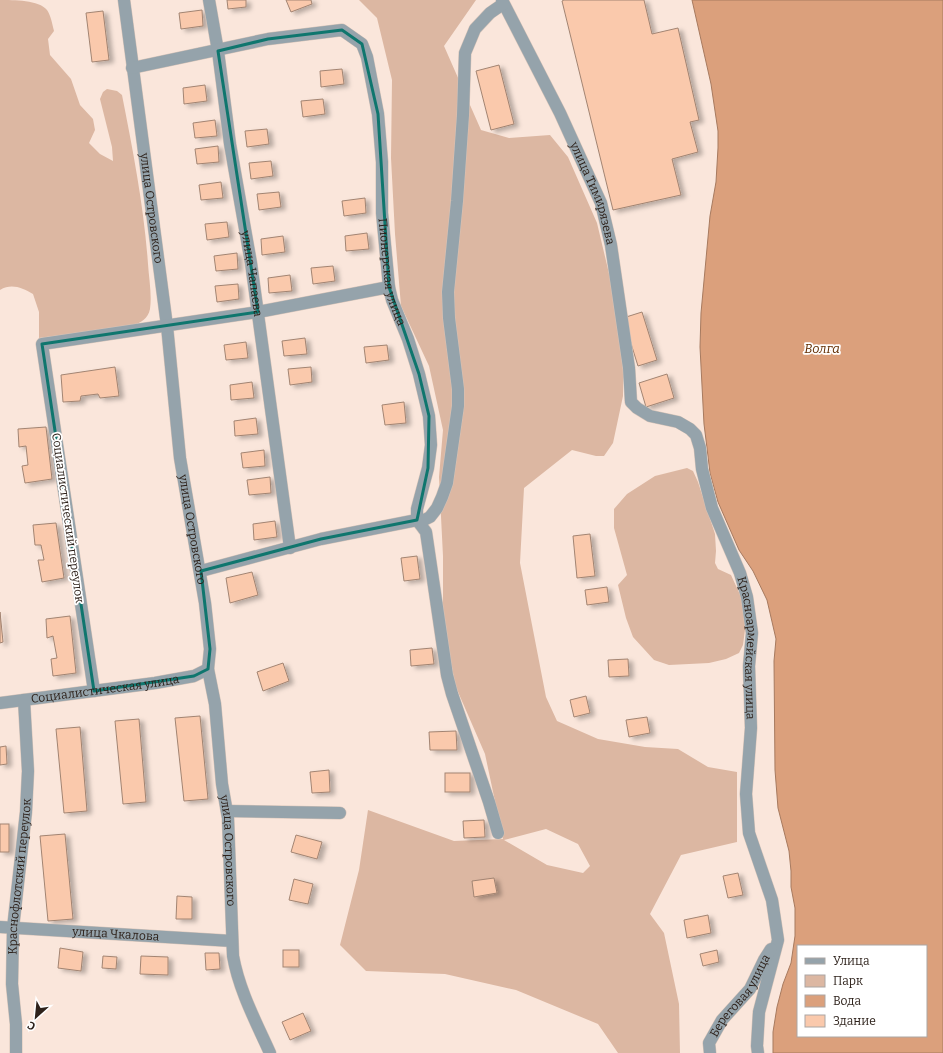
<svg xmlns="http://www.w3.org/2000/svg" width="943" height="1053" font-family="Bitter,serif">
  <defs>
    <filter id="shadow"><feDropShadow dx="4.5" dy="2.5" stdDeviation="2" flood-color="#0004"/></filter>
  </defs>
  <rect width="100%" height="100%" fill="#fae6db"/>
  <!-- green -->
  <g fill="#dcb7a2" fill-rule="evenodd">
    <path d="M0,0C14,0 39,0 47,10C51,16 52,23 54,31L48,39L50,55L71,79L80,105L93,119L95,130L89,143L100,154L113,161L112,147L100,99L103,92L107,89L117,91L122,95C133,151 144,207 148,264C149,279 152,295 150,309C148,319 141,322 133,326L39,338V312L33,294C22,288 12,283 0,290Z"/>
    <path d="M359,0H476L444,46L481,130L509,138L550,135L568,157L597,223L612,286L623,369V396L613,443L604,456H596L572,450L524,488L520,563L546,697L557,721L598,739L645,747L678,749L708,767L737,772V842L681,855L650,914L664,933L679,1004L680,1053H618L598,1024L516,990L445,974L366,971L340,945L359,870L368,810L454,841L503,839L485,754L455,685L443,615V556L439,477L443,430L429,366L401,306L395,234L391,158L392,80L377,18ZM546,829L578,844L590,866L583,873L547,865L504,840Z"/>
    <path d="M687,468L693,471L698,482L715,534L716,551L715,563L718,569L731,575L742,599L746,622L743,645L739,653L726,659L709,663L669,665L654,660L633,637L626,618L618,585L627,575L614,528V509L627,494L655,476Z"/>
  </g>
  <!-- water -->
  <path fill="#dba07c" stroke="#a77a5f" fill-rule="evenodd" d="M692,0H943V1053H773V1032L777,1007L783,984L791,963L795,936V908L791,887V871L789,851L778,808L775,770L774,661L776,639L767,600L753,571L739,550L718,502L710,473L707,448L704,424L700,347L701,313L710,216L716,182L718,148V131L711,84ZM798,946H926V1036H798Z"/>
  <!-- building -->
  <g fill="#fac9ac" stroke="#a28472" filter="url(#shadow)">
    <path d="M227,0H246V7L228,9Z"/>
    <path d="M286,0H311L312,4L291,12Z"/>
    <path d="M564,0H644L652,34L678,28L699,120L690,122L698,152L672,159L681,195L613,210L562,1Z"/>
    <path d="M202,10L203,26L181,29L179,13Z"/>
    <path d="M103,11L109,60L92,62L86,13Z"/>
    <path d="M499,65L514,124L491,130L476,71Z"/>
    <path d="M342,69L344,84L321,87L320,71Z"/>
    <path d="M205,85L207,101L184,104L183,88Z"/>
    <path d="M323,99L325,114L303,117L301,101Z"/>
    <path d="M215,120L217,136L195,138L193,123Z"/>
    <path d="M267,129L269,144L247,147L245,131Z"/>
    <path d="M218,146L219,162L197,164L195,149Z"/>
    <path d="M271,161L273,176L251,179L249,163Z"/>
    <path d="M221,182L223,198L201,200L199,185Z"/>
    <path d="M279,192L281,207L259,210L257,194Z"/>
    <path d="M365,198L366,213L344,216L342,201Z"/>
    <path d="M227,222L229,237L207,240L205,224Z"/>
    <path d="M367,233L369,249L346,251L345,236Z"/>
    <path d="M283,236L285,252L262,255L261,239Z"/>
    <path d="M237,253L238,269L216,271L214,256Z"/>
    <path d="M333,266L335,281L313,284L311,268Z"/>
    <path d="M290,275L292,291L269,293L268,278Z"/>
    <path d="M238,284L239,299L217,302L215,286Z"/>
    <path d="M642,312L657,360L638,366L623,318Z"/>
    <path d="M305,338L307,354L284,356L282,341Z"/>
    <path d="M246,342L248,358L226,360L224,345Z"/>
    <path d="M387,345L389,360L366,363L364,347Z"/>
    <path d="M115,367L119,396L100,398L98,394L81,396L80,401L63,402L61,375Z"/>
    <path d="M311,367L312,382L290,385L288,369Z"/>
    <path d="M667,374L674,398L646,407L639,383Z"/>
    <path d="M252,382L254,398L231,400L230,385Z"/>
    <path d="M404,402L406,423L385,425L382,405Z"/>
    <path d="M256,418L258,434L235,436L234,421Z"/>
    <path d="M46,427L52,479L25,483L22,466L28,465L26,446L19,447L18,429Z"/>
    <path d="M264,450L265,466L243,468L241,453Z"/>
    <path d="M270,477L271,493L249,495L247,480Z"/>
    <path d="M275,521L277,537L254,540L253,524Z"/>
    <path d="M56,523L64,578L42,582L38,560H44L41,545H35L33,525Z"/>
    <path d="M590,534L595,576L577,578L573,536Z"/>
    <path d="M417,556L420,579L404,581L401,558Z"/>
    <path d="M252,572L258,595L230,603L226,578Z"/>
    <path d="M607,587L609,602L587,605L585,590Z"/>
    <path d="M0,612L3,642L0,643Z"/>
    <path d="M70,616L76,673L53,676L51,659L57,658L53,636L47,638L46,619Z"/>
    <path d="M432,648L434,664L411,666L410,650Z"/>
    <path d="M628,659L629,676L609,677L608,660Z"/>
    <path d="M283,663L289,681L263,691L257,672Z"/>
    <path d="M586,696L590,713L574,717L570,700Z"/>
    <path d="M200,716L208,799L184,801L175,718Z"/>
    <path d="M647,717L650,733L629,737L626,720Z"/>
    <path d="M139,719L146,802L123,804L115,721Z"/>
    <path d="M80,727L87,811L64,813L56,729Z"/>
    <path d="M456,731L457,750H430L429,732Z"/>
    <path d="M6,746L7,764L0,765V747Z"/>
    <path d="M329,770L330,792L312,793L310,772Z"/>
    <rect x="445" y="773" width="25" height="19"/>
    <path d="M484,820L485,837L464,838L463,821Z"/>
    <rect x="0" y="824" width="9" height="28"/>
    <path d="M65,834L73,919L48,921L40,836Z"/>
    <path d="M296,835L322,842L317,859L291,852Z"/>
    <path d="M738,873L743,895L728,898L723,876Z"/>
    <path d="M494,878L497,893L474,897L472,881Z"/>
    <path d="M294,879L313,884L308,904L289,900Z"/>
    <path d="M177,896L192,897V919H176Z"/>
    <path d="M708,915L711,933L687,938L684,920Z"/>
    <path d="M60,948L83,952L81,971L58,968Z"/>
    <rect x="283" y="950" width="16" height="17"/>
    <path d="M717,950L719,962L703,966L700,954Z"/>
    <path d="M205,953H219L220,969L206,970Z"/>
    <path d="M103,956L117,957L116,969L102,968Z"/>
    <path d="M141,956L168,957V975L140,974Z"/>
    <path d="M303,1013L311,1031L290,1040L282,1022Z"/>
  </g>
  <g fill="none" stroke-linecap="round" stroke-linejoin="round">
    <!-- minor casing -->
    <g stroke="#d5c3b8" stroke-width="13">
      <g id="minor">
        <path id="s1" d="M124,0L167,326L180,458L205,603L210,649L208,669L215,704L222,784L228,818L233,956C239,990 256,1022 270,1053"/>
        <path id="s2" d="M209,0L218,51L230,144L251,263L290,548"/>
        <path id="s3" d="M502,0L560,113L601,203L611,245L629,368L631,402L637,408L650,416L678,422L690,429L696,435L700,448L702,469L712,508L740,573L747,597L752,633L749,666L751,728L746,794L749,833L772,900L778,940L759,1012L757,1046L758,1053"/>
        <path id="s4" d="M132,68L268,39L342,30L362,44L367,57L378,114L382,162V213L389,287L392,300L408,339L419,374L429,416L431,445L428,468L417,509V520"/>
        <path d="M417,520L426,532L447,675L452,694L489,802L498,833"/>
        <path d="M201,571L321,539L417,520H424L430,517L437,508L442,497L447,483L458,406V389L449,318L448,292L457,201L463,115L465,53L475,29L490,13L503,4"/>
        <path d="M94,691L42,344L258,312L389,287"/>
        <path id="s5" d="M0,703L155,683L194,676L208,669"/>
        <path d="M227,811L340,813"/>
        <path id="s6" d="M0,927L232,941"/>
        <path id="s7" d="M16,1053V1024L12,984L13,928L26,812L28,771L24,700"/>
        <path id="s8" d="M710,1053L709,1043L722,1020L750,989L764,960L771,949"/>
      </g>
    </g>
    <!-- minor -->
    <use href="#minor" stroke="#95a3ab" stroke-width="12"/>
  </g>
  <!-- marked area -->
  <path fill="none" stroke="#0f766e" stroke-width="3" stroke-linejoin="round" d="M342,30L362,44L378,114L389,287L419,374L429,416L428,468L417,520L321,539L201,571L210,649L208,669L194,676L94,691L42,344L258,312L218,51L268,39Z"/>
  <g text-anchor="middle" stroke-width="3.5" stroke-linejoin="round" paint-order="stroke">
    <!-- street labels -->
    <g font-size="12" fill="#2d211a" stroke="#fff">
      <text dy="4" stroke="none"><textPath href="#s3" startOffset="214">улица Тимирязева</textPath></text>
      <text dy="4" stroke="none"><textPath href="#s1" startOffset="210">улица Островского</textPath></text>
      <text dy="4" stroke="none"><textPath href="#s4" startOffset="469">Пионерская улица</textPath></text>
      <text dy="4" stroke="none"><textPath href="#s2" startOffset="277">улица Чапаева</textPath></text>
      <text transform="translate(68 518) rotate(82)" y="4">Социалистический переулок</text>
      <text dy="4" stroke="none"><textPath href="#s1" startOffset="534">улица Островского</textPath></text>
      <text dy="4" stroke="none"><textPath href="#s3" startOffset="724">Красноармейская улица</textPath></text>
      <text dy="4" stroke="none"><textPath href="#s5" startOffset="106">Социалистическая улица</textPath></text>
      <text dy="4" stroke="none"><textPath href="#s1" startOffset="858">улица Островского</textPath></text>
      <text dy="4" stroke="none"><textPath href="#s7" startOffset="177">Краснофлотский переулок</textPath></text>
      <text dy="4" stroke="none"><textPath href="#s6" startOffset="116">улица Чкалова</textPath></text>
      <text dy="4" stroke="none"><textPath href="#s8" startOffset="67">Береговая улица</textPath></text>
    </g>
    <!-- water labels -->
    <g font-size="13" font-style="italic" fill="#622c01" stroke="#fff">
      <text x="822" y="353">Волга</text>
    </g>
  </g>
  <!-- legend -->
  <rect x="797" y="945" width="130" height="92" fill="#ffffff" stroke="#aba6a3"/>
  <rect x="805" y="958" width="20" height="6" fill="#95a3ab" stroke="#aba6a3"/>
  <text x="833" y="965" font-size="12" fill="#2d211a">Улица</text>
  <rect x="805" y="975" width="20" height="12" fill="#dcb7a2" stroke="#aba6a3"/>
  <text x="833" y="985" font-size="12" fill="#2d211a">Парк</text>
  <rect x="805" y="995" width="20" height="12" fill="#dba07c" stroke="#aba6a3"/>
  <text x="833" y="1005" font-size="12" fill="#2d211a">Вода</text>
  <rect x="805" y="1015" width="20" height="12" fill="#fac9ac" stroke="#aba6a3"/>
  <text x="833" y="1025" font-size="12" fill="#2d211a">Здание</text>
  <!-- north arrow -->
  <g transform="translate(36 1017) rotate(207)" stroke="#ffffff" stroke-width="3" paint-order="stroke">
  <path d="M0-3L7 15L0 10L-7 15Z" fill="#2d211a"/>
  <text y="-6" font-size="11" font-weight="bold" text-anchor="middle" fill="#2d211a">С</text>
  </g>
</svg>
